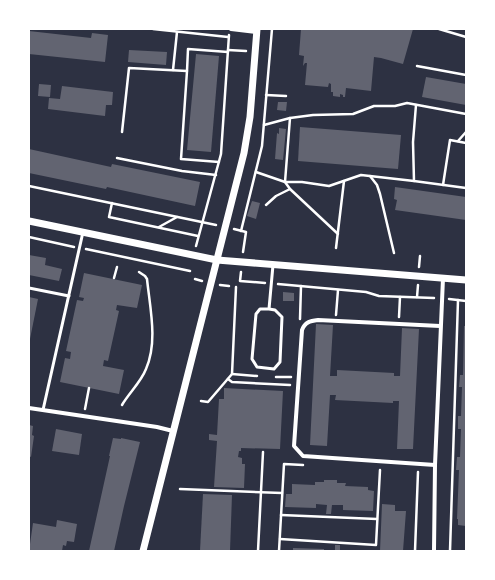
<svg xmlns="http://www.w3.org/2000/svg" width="495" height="580" font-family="'Space Grotesk',sans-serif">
  <rect width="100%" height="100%" fill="#2d3142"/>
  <!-- building -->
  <g fill="#626471">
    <path d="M301,29H413L403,64L381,58L374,57L371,91L346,88L345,97H343V95L340,94V97L333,96V92H331V84L329,83L328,87L305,85L307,63H305L303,66L304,56L299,55Z"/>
    <path d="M29,31L91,38L92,33L108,35L105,62L29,54Z"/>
    <path d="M129,50L167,52L166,65L128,62Z"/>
    <path d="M196,54L219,56L211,152L187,150Z"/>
    <path d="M426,77L466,84V105L422,97Z"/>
    <path d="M39,84L51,85L50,97L38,96Z"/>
    <path d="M62,86L113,92L112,105H106L105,116L48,109L49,98L60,99Z"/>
    <path d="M278,102H287L286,111L277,110Z"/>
    <path d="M300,127L401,135L398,169L298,161Z"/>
    <path d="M279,128L286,129L283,160L275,159L277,133L279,134Z"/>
    <path d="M29,149L111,167L112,164L200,182L195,206L107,187L106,189L29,173Z"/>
    <path d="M395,187L466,197V220L395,210L397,200L394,199Z"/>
    <path d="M252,201L260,203L256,219L247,216Z"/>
    <path d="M29,255L46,258L45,265L62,269L59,281L29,275Z"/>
    <path d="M84,273L142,285L137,308L117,305L116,310L119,311L108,361L104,360L103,366L124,370L119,394L60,382L65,358L70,359L71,352L66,351L77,300L83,301L84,298L79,297Z"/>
    <path d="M283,292L294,293V301H283Z"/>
    <path d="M29,297L38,299L30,339H29Z"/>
    <path d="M316,324L333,325L330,376H337V370L394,373V376H400L402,328L419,329L413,449H397L399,401H393V403L335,400L336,395H330L327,446L310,445Z"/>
    <path d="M464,326H466V526L458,525V519H457L459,470H456L457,457H460L461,429H458V416H461L462,387H459L460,375H463Z"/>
    <path d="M224,388L283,391L280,449L241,448V451H239L238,457L242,458V464H245L244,488L214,487L217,441L209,440V434L217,435L219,399H224Z"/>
    <path d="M29,425L33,426L32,435L34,436L31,457L29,456Z"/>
    <path d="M56,429L82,434L79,455L52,451Z"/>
    <path d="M113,438L121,439V438L140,442L124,506L114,551H89L110,456H109Z"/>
    <path d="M324,480H337V483H346L345,486L368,487V490L374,491L373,511L343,510V505H332L331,514H326L327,505L316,504V508L285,507L286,494H292V484L315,485V482H324Z"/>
    <path d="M203,494L232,495L230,551H200Z"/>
    <path d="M382,504L395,505V511H406L403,551H380Z"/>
    <path d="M57,520L77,524L74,542L67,541L66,546L63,545L62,551H29L33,523L56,527Z"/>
    <rect x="335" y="545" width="5" height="6"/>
    <path d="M293,548L324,549V551H293Z"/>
  </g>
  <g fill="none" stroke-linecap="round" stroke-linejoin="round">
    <!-- path -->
    <g stroke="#fff" stroke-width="2.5">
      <path d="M153,29L228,37"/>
      <path d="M439,29L466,37"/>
      <path d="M228,50L246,51"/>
      <path d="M417,66L466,75"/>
      <path d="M173,70L177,32"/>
      <path d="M187,71L181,159L219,162"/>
      <path d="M266,95L286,96"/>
      <path d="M416,105L413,142L414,181L466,188"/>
      <path d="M290,118L285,182H302L329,186L361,175L414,181"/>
      <path d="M264,125L290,118L313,115L353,114L374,106H395L407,103L466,114"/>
      <path d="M122,132L129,68L187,71L188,49L228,52"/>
      <path d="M458,141L466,132"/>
      <path d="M117,158L182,171L216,175"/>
      <path d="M256,172L285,182L290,189L338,234"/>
      <path d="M370,176L377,185L380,194L394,253"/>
      <path d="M443,185L450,140L466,143"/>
      <path d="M29,186L216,225"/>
      <path d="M112,203L109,217L198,236"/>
      <path d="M266,205L276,196L290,189"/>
      <path d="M159,227L177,217"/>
      <path d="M234,229L246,232L243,252"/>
      <path d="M241,231L262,146L272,29"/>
      <path d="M29,237L74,247"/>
      <path d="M196,246L221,154L229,35"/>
      <path d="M336,248L344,181"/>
      <path d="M86,249L190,271"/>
      <path d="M419,267L420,256"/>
      <path d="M241,272L240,281L265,283"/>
      <path d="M114,278L117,267"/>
      <path d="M195,279L202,281"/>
      <path d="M278,284L366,292L379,296L434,298"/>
      <path d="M220,285L229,286"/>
      <path d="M417,297L418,285"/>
      <path d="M449,299L466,301"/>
      <path d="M336,315L338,290"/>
      <path d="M399,317L400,297"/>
      <path d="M300,319L301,286"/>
      <path d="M232,374L257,376"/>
      <path d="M276,377H291"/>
      <path d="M228,379L232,382L290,385"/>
      <path d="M201,401L208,402L232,374L236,287"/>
      <path d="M122,405C129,393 141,382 146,369C158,342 150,308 147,279L145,276L139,272"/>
      <path d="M85,409L89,388"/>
      <path d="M180,489L282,493"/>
      <path d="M281,515L377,519"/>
      <path d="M280,539L376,545L380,470"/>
      <path d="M258,551L263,452"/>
      <path d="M279,551L284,464L303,465"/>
      <path d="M415,551L418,472"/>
      <path d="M450,551L458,300"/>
    </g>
    <!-- service -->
    <g stroke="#fff" stroke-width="3">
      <path d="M29,288L69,296"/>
      <path d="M269,309H260L256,314L252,359L257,367L274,369L280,362L282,317L275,310L269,309L273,265"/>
      <path d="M43,410L83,232"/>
    </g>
    <!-- minor -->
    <g stroke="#fff" stroke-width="4">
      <path d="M231,29L257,32"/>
      <path d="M29,408L157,427L173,431"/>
      <path d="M435,465L303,456L294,446L302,330C305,322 310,321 318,320L440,326"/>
      <path d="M434,551L435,465L443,278"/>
    </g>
    <!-- tertiary -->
    <g stroke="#fff" stroke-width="7">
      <path d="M29,221L217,260L466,280"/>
      <path d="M143,551L244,153L250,117L257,29"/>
    </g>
  </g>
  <!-- border -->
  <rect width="495" height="580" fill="none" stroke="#ffffff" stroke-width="60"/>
</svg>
